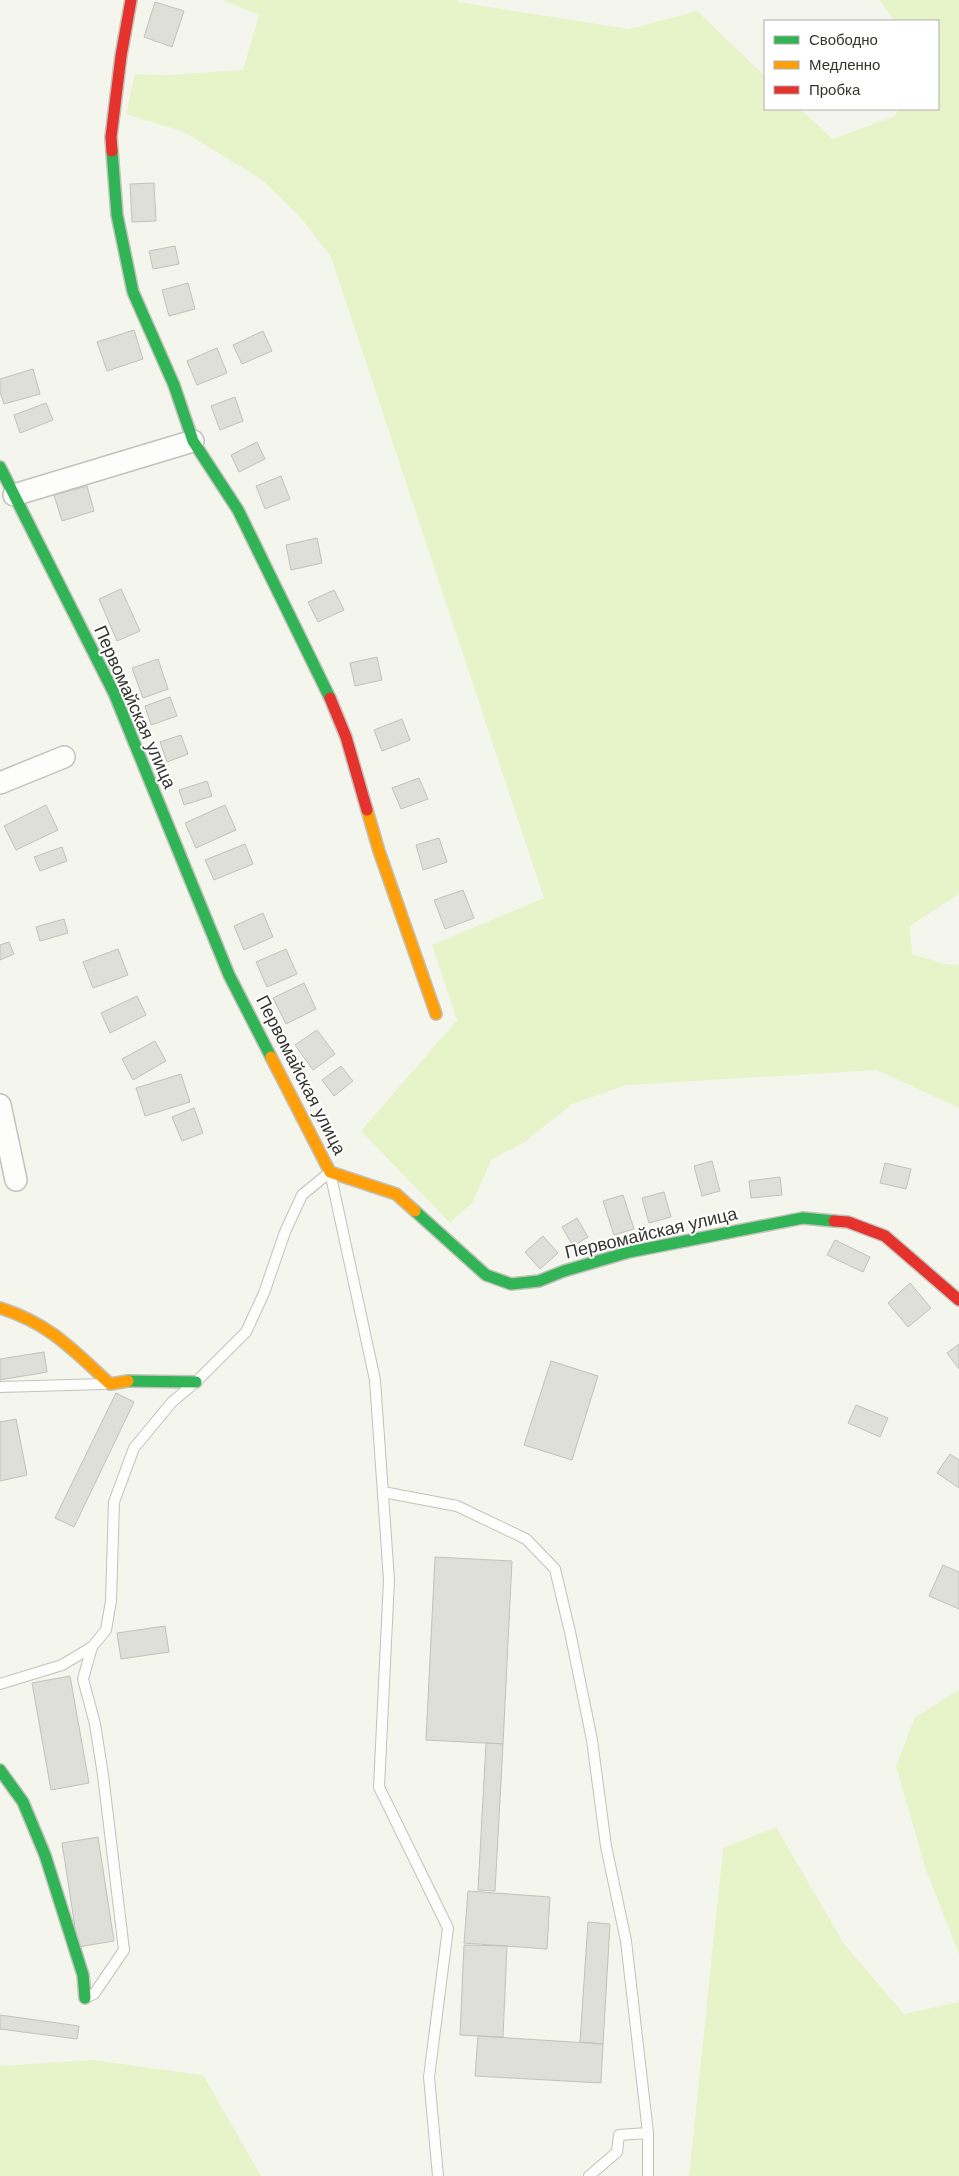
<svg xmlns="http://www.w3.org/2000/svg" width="959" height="2176" font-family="'DM Sans',sans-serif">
  <rect width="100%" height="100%" fill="#f4f6ee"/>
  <!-- green -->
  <g fill="#e7f4ca">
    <path d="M222,0H457L458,2L629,29L697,11L765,76V109H800L833,139L895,116L898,109H938V21H895L879,0H959V894L910,926L912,954L945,964L959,965V1108L877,1070L627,1085L572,1104L525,1142L492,1159L472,1203L450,1223L361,1131L457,1020L432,945L544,898L331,257L300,217L262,180L184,132L126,114L135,74L168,75L243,70L259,15Z"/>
    <path d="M959,1690V1954L926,1870L896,1766L915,1717Z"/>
    <path d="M776,1827L844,1944L904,2014L959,2002V2176H689L723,1848Z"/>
    <path d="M92,2060L203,2075L261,2176H0V2066Z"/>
  </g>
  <!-- building -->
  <g fill="#dddfd8" stroke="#c0c2bb">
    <path d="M155,2L184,11L172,47L144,37Z"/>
    <path d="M154,183L156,221L132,222L130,184Z"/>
    <path d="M175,246L179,264L153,269L149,251Z"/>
    <path d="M188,283L195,309L169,316L162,290Z"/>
    <path d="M134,330L143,359L107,371L97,342Z"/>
    <path d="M263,331L272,351L242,364L233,345Z"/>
    <path d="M217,348L227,373L197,385L187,361Z"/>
    <path d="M33,369L40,394L4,404L0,392V379Z"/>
    <path d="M235,397L243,421L220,430L211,406Z"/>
    <path d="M46,403L53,420L20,433L14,415Z"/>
    <path d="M257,442L265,459L239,472L231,455Z"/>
    <path d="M281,476L290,499L265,509L256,486Z"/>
    <path d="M87,486L94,511L62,521L54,495Z"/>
    <path d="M317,538L322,563L291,570L286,545Z"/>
    <path d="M121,589L140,631L117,641L99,599Z"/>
    <path d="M334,590L344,610L318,622L308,602Z"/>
    <path d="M377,657L382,680L355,686L350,663Z"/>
    <path d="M158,659L168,689L143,698L132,668Z"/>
    <path d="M170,697L177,716L151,725L145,706Z"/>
    <path d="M402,719L410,740L382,751L374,730Z"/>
    <path d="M181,735L188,754L167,762L160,742Z"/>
    <path d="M419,778L428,799L401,809L392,788Z"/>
    <path d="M207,781L212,796L184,805L179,790Z"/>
    <path d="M46,805L58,830L16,850L4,826Z"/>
    <path d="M225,805L236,830L196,848L185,823Z"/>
    <path d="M439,838L447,862L423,870L416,845Z"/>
    <path d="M245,844L253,864L214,880L205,860Z"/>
    <path d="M62,847L67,861L40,871L34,857Z"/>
    <path d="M463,890L474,918L445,929L434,900Z"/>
    <path d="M263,913L273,937L244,950L234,926Z"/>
    <path d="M64,919L68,933L40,941L36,927Z"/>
    <path d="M9,942L14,954L0,960V945Z"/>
    <path d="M118,949L128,975L93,988L83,962Z"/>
    <path d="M286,949L297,974L267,987L256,962Z"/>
    <path d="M304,983L316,1009L286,1024L273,998Z"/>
    <path d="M137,996L146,1015L110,1033L101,1013Z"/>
    <path d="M317,1030L335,1054L313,1070L295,1045Z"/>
    <path d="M155,1041L166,1061L133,1080L122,1059Z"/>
    <path d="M341,1066L353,1081L334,1096L322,1080Z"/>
    <path d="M181,1074L190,1102L145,1116L136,1088Z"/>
    <path d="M194,1108L203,1133L182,1141L172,1117Z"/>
    <path d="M712,1161L720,1191L702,1196L694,1166Z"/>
    <path d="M885,1163L911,1169L906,1189L880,1183Z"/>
    <path d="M780,1177L782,1195L751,1198L749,1181Z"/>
    <path d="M664,1192L671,1217L649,1223L642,1198Z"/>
    <path d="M623,1195L634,1229L614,1235L603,1201Z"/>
    <path d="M577,1218L588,1237L573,1246L562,1227Z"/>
    <path d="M543,1236L558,1253L540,1269L525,1252Z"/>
    <path d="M835,1240L870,1257L863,1272L827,1255Z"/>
    <path d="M910,1283L931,1308L908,1327L888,1303Z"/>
    <path d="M959,1344V1369L947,1353Z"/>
    <path d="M44,1352L47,1372L0,1380V1359Z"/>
    <path d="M551,1361L598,1376L572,1460L524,1445Z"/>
    <path d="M116,1393L134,1402L74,1527L55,1518Z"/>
    <path d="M856,1405L888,1418L880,1437L848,1423Z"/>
    <path d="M16,1419L27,1475L0,1481V1422Z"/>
    <path d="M950,1454L959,1460V1488L937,1473Z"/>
    <path d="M435,1557L512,1561L503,1744L426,1740Z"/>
    <path d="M943,1565L959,1572V1609L929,1596Z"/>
    <path d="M165,1626L169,1652L121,1659L117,1633Z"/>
    <path d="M70,1676L89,1783L51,1790L32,1683Z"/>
    <path d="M486,1743L503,1744L495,1891L478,1890Z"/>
    <path d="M98,1837L114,1941L78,1947L62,1843Z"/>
    <path d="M468,1891L550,1897L547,1949L464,1943Z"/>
    <path d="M588,1922L610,1924L603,2044L580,2042Z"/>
    <path d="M464,1945L507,1946L503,2037L460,2035Z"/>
    <path d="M0,2015L79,2026L77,2039L0,2029Z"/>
    <path d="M478,2036L603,2044L601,2083L475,2076Z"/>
  </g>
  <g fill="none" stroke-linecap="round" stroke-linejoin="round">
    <!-- lane casing -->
    <g stroke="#c1c2bc" stroke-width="12">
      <g id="lane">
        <path d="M0,1387L104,1384"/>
        <path d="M383,1492L457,1506L526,1539L555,1569L570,1632L592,1740L606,1846L626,1941L648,2133V2176"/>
        <path d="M0,1684L62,1665L92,1647L106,1630L111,1601L114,1502L134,1448L172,1402L196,1382L246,1332L264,1293L285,1232L302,1195L330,1172L375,1380L389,1580L379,1787L448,1928L429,2077L438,2176"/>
        <path d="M89,1996L94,1994L124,1950L103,1775L95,1724L83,1679L92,1647"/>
        <path d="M589,2176L617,2152L619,2135L648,2133"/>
      </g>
    </g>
    <!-- street casing -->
    <g stroke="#c1c2bc" stroke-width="24">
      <g id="street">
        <path d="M14,495L193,441"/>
        <path d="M0,783L64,757"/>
        <path d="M0,1105L16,1180"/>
      </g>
    </g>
    <!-- fast casing -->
    <g stroke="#c1c2bc" stroke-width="14">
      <g id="fast">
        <path d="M112,151L117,215L133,292L174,385L193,441L238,510L330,698"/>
        <path d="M0,467L114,693L229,975L271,1057"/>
        <path d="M415,1211L486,1275L511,1284L539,1281L564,1271L629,1252L803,1218L834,1221"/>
        <path d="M128,1381L196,1382"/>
        <path d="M0,1770L23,1802L45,1855L83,1975L85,1998"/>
      </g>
    </g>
    <!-- slow casing -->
    <g stroke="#c1c2bc" stroke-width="14">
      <g id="slow">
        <path d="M367,810L379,851L436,1014"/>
        <path d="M271,1057L330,1172L396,1194L415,1211"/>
        <path d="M0,1308C50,1324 72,1349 110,1384L128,1381"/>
      </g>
    </g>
    <!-- jam casing -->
    <g stroke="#c1c2bc" stroke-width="14">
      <g id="jam">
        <path d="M112,151L111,137L121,56L131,0"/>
        <path d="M330,698L346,737L367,810"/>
        <path d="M834,1221L848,1222L885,1236L959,1300"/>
      </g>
    </g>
    <!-- lane -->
    <use href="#lane" stroke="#fdfefc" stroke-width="10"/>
    <!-- street -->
    <use href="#street" stroke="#fdfefc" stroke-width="21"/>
    <!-- fast -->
    <use href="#fast" stroke="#30b455" stroke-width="11"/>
    <!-- slow -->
    <use href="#slow" stroke="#ff9f0a" stroke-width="11"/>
    <!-- jam -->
    <use href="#jam" stroke="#e5322d" stroke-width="11"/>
  </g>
  <g text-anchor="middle" stroke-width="4" stroke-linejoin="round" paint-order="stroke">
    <!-- street labels -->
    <g font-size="18" fill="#33352f" stroke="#fff">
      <text transform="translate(135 707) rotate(66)" y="6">Первомайская улица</text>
      <text transform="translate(301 1075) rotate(63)" y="6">Первомайская улица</text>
      <text transform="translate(651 1233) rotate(-13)" y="6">Первомайская улица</text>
    </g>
  </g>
  <!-- legend -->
  <rect x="764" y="20" width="175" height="90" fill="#ffffff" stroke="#adaeac"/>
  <rect x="774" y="36" width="25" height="8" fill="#30b455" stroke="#adaeac"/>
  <text x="809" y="45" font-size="15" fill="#33352f">Свободно</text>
  <rect x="774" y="61" width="25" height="8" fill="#ff9f0a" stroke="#adaeac"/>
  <text x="809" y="70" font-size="15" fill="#33352f">Медленно</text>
  <rect x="774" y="86" width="25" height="8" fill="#e5322d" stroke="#adaeac"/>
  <text x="809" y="95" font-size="15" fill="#33352f">Пробка</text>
</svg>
